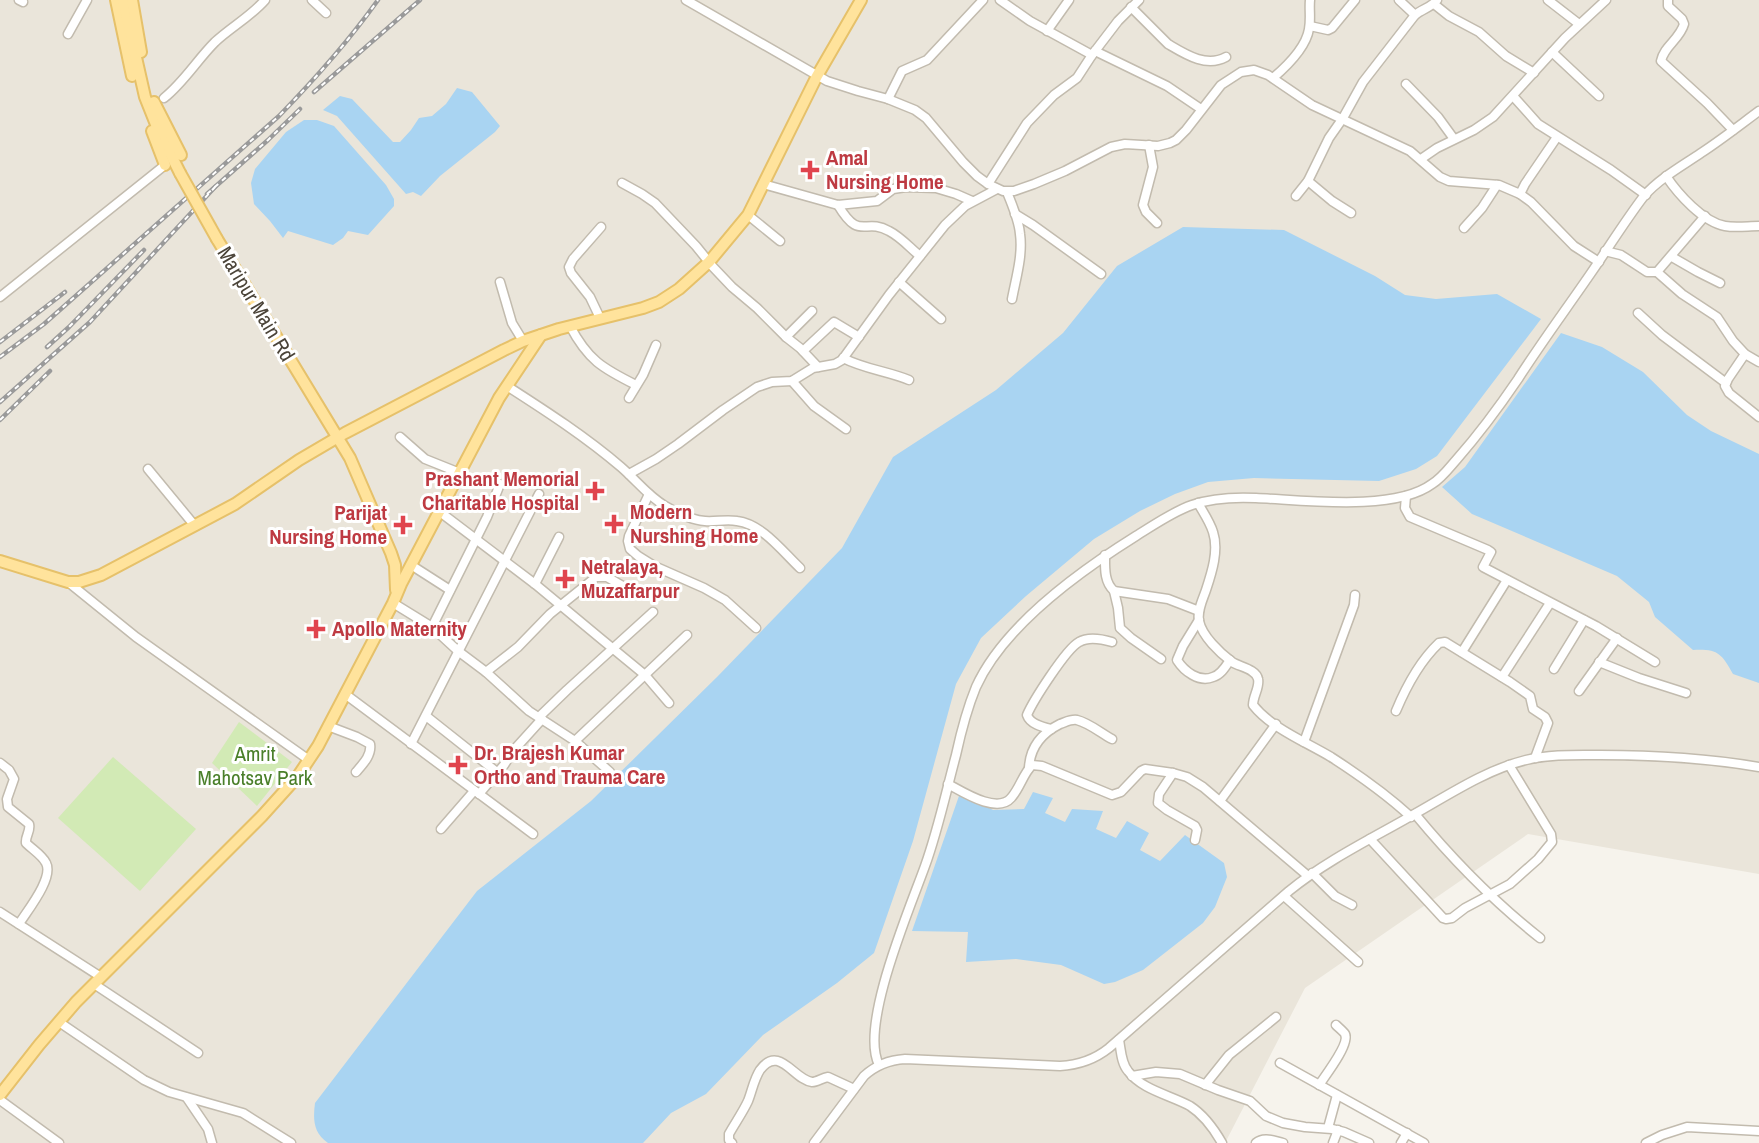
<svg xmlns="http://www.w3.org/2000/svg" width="1759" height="1143" font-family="'Archivo Narrow',sans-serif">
  <rect width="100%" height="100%" fill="#f6f3ec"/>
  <!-- residential -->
  <path fill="#eae5da" d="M0,0H1759V874L1528,834L1305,988L1225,1143H0Z"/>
  <!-- green -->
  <g fill="#d2eab5">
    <path d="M239,722L292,762L257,806L212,763Z"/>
    <path d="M113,757L196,829L140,891L58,818Z"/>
  </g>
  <!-- water -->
  <g fill="#a9d4f2">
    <path d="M457,88L472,92L500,126L495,132L440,176L421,196L413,192L406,194L337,116L323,110L340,96L352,99L393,142H400L411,130L419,118L432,116L446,104Z"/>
    <path d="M304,120H317L334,126L386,185L394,199V206L368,235L348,231L343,238L333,245L288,231L283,238L270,221L254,204L251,183L255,169L286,132Z"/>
    <path d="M1183,227L1284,230L1375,276L1405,295L1436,299L1497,294L1541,319L1437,456L1416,469L1379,481L1254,478L1208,482L1175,494L1140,511L1094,539L1026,596L981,638L956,684L913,841L874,953L837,983L763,1035L706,1094L671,1113L643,1143H328C313,1133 313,1119 315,1103L477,891L591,801L717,677L842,548L893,457L996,390L1063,333L1117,266Z"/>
    <path d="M1561,333L1602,347L1643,372L1687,415L1711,431L1759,454V683L1733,674C1721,653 1718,649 1693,650L1655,617L1649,602L1617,576L1472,514L1442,487L1465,467Z"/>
    <path d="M1033,792L1053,798L1045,813L1065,822L1072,809L1103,811L1096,829L1116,838L1127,821L1149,833L1140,850L1160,861L1185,835L1224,863L1227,877L1215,907L1203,923L1143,970L1115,982L1104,984L1061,965L1016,959L966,962L968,932L912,931L960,793L993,810L1024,809Z"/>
  </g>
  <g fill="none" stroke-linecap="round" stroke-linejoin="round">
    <!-- minor casing -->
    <g stroke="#c2bbae" stroke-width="11">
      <g id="minor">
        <path d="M19,0L23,2"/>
        <path d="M312,0L326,13"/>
        <path d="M686,0L827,81L858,91L888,99L915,110L926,118L963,162L977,176L988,184L1003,191H1014L1034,184L1065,171L1111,147L1125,144L1158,146L1170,143L1176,140L1186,130L1221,85L1241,72L1254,70L1268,75L1312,105L1410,151L1440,177L1449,181L1499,185L1520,194L1531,202L1574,246L1599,262"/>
        <path d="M1000,0L1030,21L1092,55"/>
        <path d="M1399,0L1415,15"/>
        <path d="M1548,0L1579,24"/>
        <path d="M1668,0V6L1682,19L1684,24C1680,39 1664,46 1661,61L1707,103L1733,130"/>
        <path d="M1434,4L1449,16L1479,32L1506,56L1534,73"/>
        <path d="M1131,7L1168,44C1185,54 1206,68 1226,57"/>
        <path d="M1310,26L1328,30L1332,28L1355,0"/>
        <path d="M1047,31L1069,0"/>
        <path d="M68,34L87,0"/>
        <path d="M1095,51L1167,86L1201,109"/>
        <path d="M1552,52L1599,96"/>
        <path d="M1273,78C1287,66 1306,48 1309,29C1311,19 1309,9 1310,0"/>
        <path d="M1406,84L1438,117L1454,139"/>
        <path d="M1513,96L1538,124L1611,170L1646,195"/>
        <path d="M164,98C184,82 197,60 215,42C231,27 250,17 265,0"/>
        <path d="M888,99L902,71L927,60L983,0"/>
        <path d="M1149,145L1153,167L1143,205L1146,212L1157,223"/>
        <path d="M1421,159L1437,148L1474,130L1493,117L1565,38L1606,0"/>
        <path d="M1666,176C1678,194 1703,222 1725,226C1736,228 1748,226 1759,226"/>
        <path d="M1308,181L1332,201L1351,213"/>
        <path d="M622,183L642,194L655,203L696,246L713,267L732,287L757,308L786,337L800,348L818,367"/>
        <path d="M763,184L838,205L877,201L893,189L906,187L936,188L956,194L972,201"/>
        <path d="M988,184L1027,123L1054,95L1077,78L1092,55L1118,21L1139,0"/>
        <path d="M1007,192C1012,205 1019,220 1020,234C1023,255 1016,278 1012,299"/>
        <path d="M1520,194L1525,184L1557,137"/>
        <path d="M1296,196L1308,181L1329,138L1343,118L1363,82L1415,15C1422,9 1432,7 1437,0"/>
        <path d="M838,205C860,242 864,217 889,231C901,237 910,248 920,256"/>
        <path d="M1015,214L1033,225L1101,274"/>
        <path d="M748,215L780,241"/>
        <path d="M1464,228L1482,208L1497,185"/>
        <path d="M1605,251L1621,255L1647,272H1657L1705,216"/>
        <path d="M1672,257L1698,272L1720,283"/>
        <path d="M1657,272L1682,294L1717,317L1733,341L1745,354L1759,362"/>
        <path d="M500,282L512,323L523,341"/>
        <path d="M899,282L941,319"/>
        <path d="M0,297L165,165"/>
        <path d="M1638,313L1662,335L1726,383"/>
        <path d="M600,318L590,297L571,273L569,267L573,259L601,227"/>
        <path d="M570,326C588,360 602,368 636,385"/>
        <path d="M786,337L812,311"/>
        <path d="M803,351L834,322L859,337"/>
        <path d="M1745,354L1728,379L1725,386L1729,393L1759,417"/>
        <path d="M843,358C864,369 887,371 909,380"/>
        <path d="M792,381L814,406L846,429"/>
        <path d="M507,386C546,411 586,437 621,467C636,480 648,496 665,506C677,513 691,520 705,521C715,522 726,519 737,521C762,524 782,551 800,568"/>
        <path d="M629,398L643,375L656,345"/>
        <path d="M400,437L425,459L460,473"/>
        <path d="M148,469L195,526"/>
        <path d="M629,474L656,459L678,444L723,410L757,387L772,382L792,381L813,368L835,364L842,360L889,295L945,225L965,206L997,189"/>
        <path d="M649,494L629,536L628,541L630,549L638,556L654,566L704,588L725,600L756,628"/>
        <path d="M1406,496L1405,508L1410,517L1488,550L1491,552L1483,567L1596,626L1655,662"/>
        <path d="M1198,503C1203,512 1210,522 1213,532C1219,550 1212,572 1206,590C1203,599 1197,610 1199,621C1202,636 1220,653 1232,662C1240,667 1256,669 1258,679C1260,687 1253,696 1253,705C1271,728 1306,742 1331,757C1359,775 1386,794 1411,817"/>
        <path d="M440,512L535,584L600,638L645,675L669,703"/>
        <path d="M1105,555C1105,568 1104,582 1114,591L1168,599L1199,611"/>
        <path d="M411,565L450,590"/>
        <path d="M68,582L136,637L309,760"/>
        <path d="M535,584L559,537"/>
        <path d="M1114,591L1118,608L1120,628L1131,638L1161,659"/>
        <path d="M393,603L432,627L458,651L486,672L529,711L575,741L610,772"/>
        <path d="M1199,620L1183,646L1177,660C1184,671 1199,683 1213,677C1221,675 1226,666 1230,660"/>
        <path d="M432,627L487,517L500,484"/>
        <path d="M1462,652L1507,580"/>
        <path d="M1599,662L1639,678L1686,693"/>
        <path d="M1554,669L1584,620"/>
        <path d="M486,672L518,647L550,614L596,577H607L626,588"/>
        <path d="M1502,677L1550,603"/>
        <path d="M1579,691L1617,638"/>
        <path d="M345,694L533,834"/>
        <path d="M1396,711C1406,687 1420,661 1439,643L1445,642L1510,682L1530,696L1533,709L1545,717L1548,723L1535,758"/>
        <path d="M426,716L498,773"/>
        <path d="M539,717L567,690L653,612"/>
        <path d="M328,726L357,737L370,744C372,755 363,764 356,772"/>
        <path d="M1051,729C1042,727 1030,724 1027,715C1033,701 1066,649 1079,642C1089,636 1102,639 1112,642"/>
        <path d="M575,741L687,635"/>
        <path d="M1304,742L1354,605L1355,595"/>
        <path d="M411,744L539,494"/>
        <path d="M0,763L9,770L14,779L7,799L8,807L29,824C31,831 25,836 26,843C33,850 42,855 46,863C54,878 27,911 19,924"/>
        <path d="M1029,768C1030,747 1042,733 1060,724C1066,722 1071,719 1077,720C1089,723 1101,733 1112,739"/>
        <path d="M1173,773L1159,794L1158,803L1167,810L1195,826L1197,830L1195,840"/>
        <path d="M948,784C963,792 997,814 1011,798C1020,788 1023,774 1032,765L1042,766L1112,795L1121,792L1141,771L1145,769L1173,773L1187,777L1203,787L1308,876"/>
        <path d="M479,794L504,765L513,751L542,719"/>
        <path d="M1220,801L1276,724"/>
        <path d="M1415,814C1453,860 1493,901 1540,938"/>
        <path d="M441,829L474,791"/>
        <path d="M1370,839L1443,918L1446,919L1452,918L1465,908L1510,884L1538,859L1552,842L1551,834L1509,765"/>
        <path d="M1312,873L1335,896L1352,905"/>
        <path d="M1284,896L1358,962"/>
        <path d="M0,912L101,977"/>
        <path d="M94,984L198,1053"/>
        <path d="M59,1022L144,1080L169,1092L243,1113L291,1143"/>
        <path d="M1119,1040C1121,1050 1121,1063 1128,1071C1142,1090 1170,1095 1190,1106C1204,1115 1214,1129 1222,1143"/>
        <path d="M1280,1063L1424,1143"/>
        <path d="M879,1065C859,1026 910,908 925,866C938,830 946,792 956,755C961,732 967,709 976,687C1004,625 1080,571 1136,536C1154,525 1172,512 1192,505C1212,498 1235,497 1256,498C1303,500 1394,512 1432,484C1442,478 1449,468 1457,459C1479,434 1499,407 1518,379C1541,343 1567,308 1591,273C1609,247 1625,221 1644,196C1660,178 1682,166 1701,153C1721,140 1740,125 1759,111"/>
        <path d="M1132,1076L1156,1072L1180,1074L1218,1090L1250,1101L1266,1116L1283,1123L1305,1127L1332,1129L1344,1132L1369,1143"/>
        <path d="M1205,1085L1229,1055L1276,1017"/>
        <path d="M1319,1085C1325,1076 1350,1044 1345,1034C1344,1032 1338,1027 1336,1025"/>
        <path d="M187,1098L208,1129L212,1143"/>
        <path d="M0,1100L59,1143"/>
        <path d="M1328,1128L1337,1095"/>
        <path d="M732,1143L729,1140V1134C735,1123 743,1112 748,1101C752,1091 754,1079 760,1070C779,1044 794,1080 812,1082C817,1082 822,1078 828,1077L854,1089"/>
        <path d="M814,1143L864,1076C876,1065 889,1060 905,1059L1060,1066C1079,1065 1094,1060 1109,1048L1289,891C1326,861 1369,840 1411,816C1447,796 1485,770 1526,760C1550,754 1575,755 1600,755C1653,755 1706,758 1759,767"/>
        <path d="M1256,1143C1264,1136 1274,1141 1283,1143"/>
        <path d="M1333,1143L1338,1130"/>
        <path d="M1401,1143L1407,1133"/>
        <path d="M1646,1143L1662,1135L1687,1127L1759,1131"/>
      </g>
    </g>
    <!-- major casing -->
    <g stroke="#e6c16a" stroke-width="14">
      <g id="major">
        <path d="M116,0L132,76"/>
        <path d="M123,0L145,97L157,127L180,173"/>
        <path d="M132,0L141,52"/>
        <path d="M154,102L181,155"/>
        <path d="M152,131L165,165"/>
        <path d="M217,239L350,458L391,553L395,565L396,590"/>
        <path d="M0,561L68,582H79L101,575L235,504L299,460L345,433L504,350L523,341L559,329L643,308L659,302L679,289L709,262L748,215L817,76L861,0"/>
        <path d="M0,1095L39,1045L76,1002L262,816L298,776L318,746L393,603L401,584L499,398L541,335"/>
      </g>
    </g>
    <!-- minor -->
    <use href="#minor" stroke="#fff" stroke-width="8"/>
    <!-- major -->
    <use href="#major" stroke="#ffe39c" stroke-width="10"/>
    <!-- rail casing -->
    <g stroke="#9a9a9a" stroke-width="4.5">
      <g id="rail">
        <path d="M314,92L420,0"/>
        <path d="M207,194L268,140L300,109"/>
        <path d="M0,342L65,292"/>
        <path d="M47,347L69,327L144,250"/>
        <path d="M0,357L44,324L279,116C315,79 348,42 378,0"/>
        <path d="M0,402L90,322L215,187"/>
        <path d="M0,420L50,371"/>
      </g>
    </g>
    <!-- rail -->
    <use href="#rail" stroke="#fff" stroke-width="2" stroke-dasharray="5" stroke-linecap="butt"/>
    <!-- major-bridge casing -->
    <g stroke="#e6c16a" stroke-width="14" stroke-linecap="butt">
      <path id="major-bridge" d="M180,173L217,239"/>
    </g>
    <!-- major-bridge -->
    <use href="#major-bridge" stroke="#ffe39c" stroke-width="10"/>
  </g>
  <!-- markers -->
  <g fill="#e0444e" stroke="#fff" stroke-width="2.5">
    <path d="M806.5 159.5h7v7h7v7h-7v7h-7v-7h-7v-7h7z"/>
    <path d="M591.5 480.5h7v7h7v7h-7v7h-7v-7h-7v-7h7z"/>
    <path d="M610.5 513.5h7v7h7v7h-7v7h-7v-7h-7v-7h7z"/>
    <path d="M399.5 514.5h7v7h7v7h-7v7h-7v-7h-7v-7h7z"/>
    <path d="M561.5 568.5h7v7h7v7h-7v7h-7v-7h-7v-7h7z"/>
    <path d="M312.5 618.5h7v7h7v7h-7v7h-7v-7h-7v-7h7z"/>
    <path d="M454.5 754.5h7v7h7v7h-7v7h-7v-7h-7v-7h7z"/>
  </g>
  <g text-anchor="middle" stroke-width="6" stroke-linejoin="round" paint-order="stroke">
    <!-- health labels -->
    <g font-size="21" font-weight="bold" fill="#be3a42" stroke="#fff" text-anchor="start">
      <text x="826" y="165">Amal<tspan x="826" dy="24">Nursing Home</tspan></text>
      <text x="579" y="486" text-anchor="end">Prashant Memorial<tspan x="579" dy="24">Charitable Hospital</tspan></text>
      <text x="630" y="519">Modern<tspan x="630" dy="24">Nurshing Home</tspan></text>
      <text x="387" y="520" text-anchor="end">Parijat<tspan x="387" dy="24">Nursing Home</tspan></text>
      <text x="581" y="574">Netralaya,<tspan x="581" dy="24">Muzaffarpur</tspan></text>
      <text x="332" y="636">Apollo Maternity</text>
      <text x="474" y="760">Dr. Brajesh Kumar<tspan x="474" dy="24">Ortho and Trauma Care</tspan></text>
    </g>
    <!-- street labels -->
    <g font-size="21" fill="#4b4439" stroke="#fff">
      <text transform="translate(256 304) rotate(59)" y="7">Maripur Main Rd</text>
    </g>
    <!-- park labels -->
    <g font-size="21" fill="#4a7f2a" stroke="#fff">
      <text x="255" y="761">Amrit<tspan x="255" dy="24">Mahotsav Park</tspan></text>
    </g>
  </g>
</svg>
